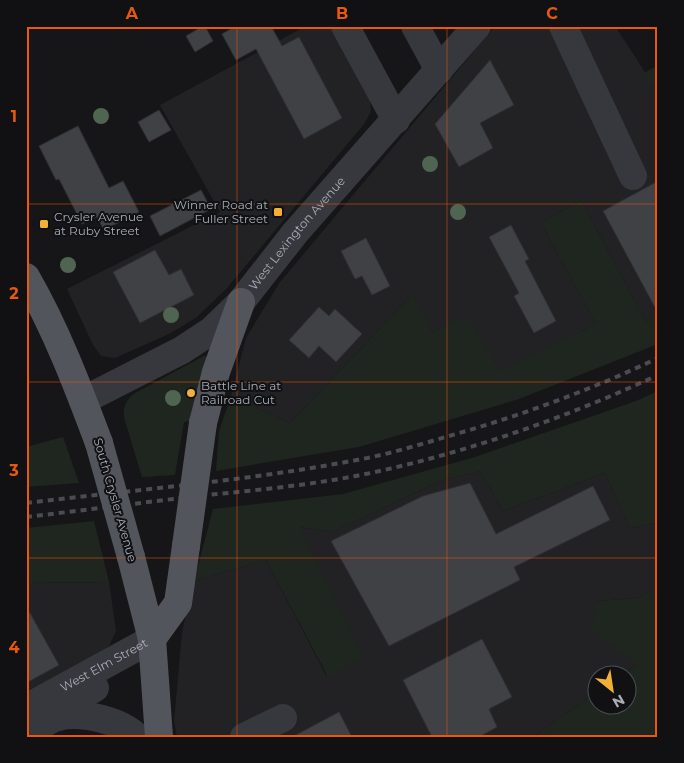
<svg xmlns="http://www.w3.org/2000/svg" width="684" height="763" font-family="Montserrat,sans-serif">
  <rect width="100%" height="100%" fill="#161618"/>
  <!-- built -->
  <g fill="#222225">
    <path d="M306,26H331L370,100L371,112L364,124L227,288L197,317L171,333L115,358L101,356L93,345L67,289L220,212L160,105Z"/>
    <path d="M495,26H615L658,92V316L646,322L581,200L541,223L596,324L500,372L467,316L432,332L412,295L290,423L231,396L246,338L280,282Z"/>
    <path d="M480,471L503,511L605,473L630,528L657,523L658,588L638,598L597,601L637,665L622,675L596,676V693L533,737H177L174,721L182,632L194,581L266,560L327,677L300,527L332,532L440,481Z"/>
    <path d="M109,582L116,631L109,646L91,660L26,694V583Z"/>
  </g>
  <!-- green -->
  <g fill="#1e261f">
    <path d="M658,65V92L644,73Z"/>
    <path d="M581,200L646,322L658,316V344L519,399L359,447L216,471L219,431L231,396L290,423L413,294L432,332L467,315L500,371L596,324L541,223Z"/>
    <path d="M204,356L209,357L196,416L189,421L184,422L175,475L142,477L125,421C122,409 125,400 135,393Z"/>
    <path d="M658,391V525L657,523L630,528L605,473L503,511L480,471L440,481L332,532L300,527L364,658L328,677L266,560L194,581L213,509L343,494L475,457L636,401Z"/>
    <path d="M63,437L79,483L26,487V447Z"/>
    <path d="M94,521L109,582L26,583V528Z"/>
    <path d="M658,588V737H533L596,693V706H626V676L622,675L637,665L591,630L597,601L638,598Z"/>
  </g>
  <!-- building -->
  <g fill="#404145" stroke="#303034">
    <path d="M203,26H205L213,41L195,52L186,36Z"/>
    <path d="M236,26H271L282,46L299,37L342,118L304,139L256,49L236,60L222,34Z"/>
    <path d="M490,60L514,105L480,123L493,148L459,167L435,124Z"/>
    <path d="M159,110L171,130L149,142L138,122Z"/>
    <path d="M78,126L109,188L123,181L139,212L104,230L97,217L82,224L59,179L56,180L39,146Z"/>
    <path d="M658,181V313L603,211Z"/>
    <path d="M201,190L211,209L160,236L150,216Z"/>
    <path d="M511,225L529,259L525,261L556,321L534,333L514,296L519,293L489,237Z"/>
    <path d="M366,238L390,286L372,295L362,276L355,279L341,251Z"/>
    <path d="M155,250L169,275L181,269L194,295L140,323L113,272Z"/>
    <path d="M319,307L329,316L335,309L362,334L336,362L319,346L309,358L289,340Z"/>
    <path d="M470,483L496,534L593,486L610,520L514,567L520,580L389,646L331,541L423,496Z"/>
    <path d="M26,606L59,665L26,683Z"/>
    <path d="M482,639L512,697L489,709L497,727L479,737H432L403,680Z"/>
    <path d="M339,712L352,737H292Z"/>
  </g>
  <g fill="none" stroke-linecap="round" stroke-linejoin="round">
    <!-- minor -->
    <g stroke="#37383d" stroke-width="28">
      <path d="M345,26L396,120"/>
      <path d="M415,26L439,70"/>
      <path d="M563,26L633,176"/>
      <path id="s1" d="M84,400L182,350L211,331L241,302L295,233L477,26"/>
      <path id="s2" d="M26,708L152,639"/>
      <path d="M59,717L70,702L95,688"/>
      <path d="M26,735C36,729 49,719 60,716C83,712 120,720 137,737"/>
      <path d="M244,737L283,718"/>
    </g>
    <!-- major -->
    <g stroke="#53555c" stroke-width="28">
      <path d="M26,277C56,329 78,387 99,443"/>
      <path d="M203,423L216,372L241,302"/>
      <path d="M131,557L152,639L159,737"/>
      <path d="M152,639L178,603L186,546"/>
    </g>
    <!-- rail -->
    <g stroke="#4a4c52" stroke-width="4" stroke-dasharray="6 5" stroke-linecap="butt">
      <path d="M26,503C141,489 258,480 372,457C400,451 428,442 456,434C525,414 593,389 658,358"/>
      <path d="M26,517C86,510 146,502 207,495C258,490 310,485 361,475C463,454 563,419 658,375"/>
    </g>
    <!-- major-bridge -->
    <g stroke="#53555c" stroke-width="28">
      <path d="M99,443L131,557"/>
      <path d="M186,546L203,423"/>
    </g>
  </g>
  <!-- trees -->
  <g fill="#506452">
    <circle cx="101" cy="116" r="8"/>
    <circle cx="430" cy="164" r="8"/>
    <circle cx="458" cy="212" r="8"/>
    <circle cx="68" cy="265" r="8"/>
    <circle cx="171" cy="315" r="8"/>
    <circle cx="173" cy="398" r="8"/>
  </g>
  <!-- grid -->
  <path fill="none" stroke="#e8590c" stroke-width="1" stroke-opacity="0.55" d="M237,26V737M447,26V737M26,204H658M26,382H658M26,558H658"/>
  <!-- markers -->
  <g fill="#f2b134" stroke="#111113" stroke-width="2">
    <rect x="273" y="207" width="10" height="10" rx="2.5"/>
    <rect x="39" y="219" width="10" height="10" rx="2.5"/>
    <circle cx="191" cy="393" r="5"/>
  </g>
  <g text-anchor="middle" stroke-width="4" stroke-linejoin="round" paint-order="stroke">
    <!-- poi labels -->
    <g font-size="12" fill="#a8adb8" stroke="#111113" text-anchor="start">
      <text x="268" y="209" text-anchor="end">Winner Road at<tspan x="268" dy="14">Fuller Street</tspan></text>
      <text x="54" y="221">Crysler Avenue<tspan x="54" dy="14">at Ruby Street</tspan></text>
      <text x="201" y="390">Battle Line at<tspan x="201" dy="14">Railroad Cut</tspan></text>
    </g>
    <!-- street labels -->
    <g font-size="12" fill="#a8adb8" stroke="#111113">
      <text dy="4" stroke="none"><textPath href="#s1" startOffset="275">West Lexington Avenue</textPath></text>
      <text transform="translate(115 500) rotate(74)" y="4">South Crysler Avenue</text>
      <text dy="4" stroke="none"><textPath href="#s2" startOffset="89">West Elm Street</textPath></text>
    </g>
  </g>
  <!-- border -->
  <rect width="684" height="763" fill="none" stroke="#111113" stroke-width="55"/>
  <!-- north arrow -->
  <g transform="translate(612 690) rotate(150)"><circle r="24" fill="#111113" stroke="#4d4f55"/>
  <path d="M0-4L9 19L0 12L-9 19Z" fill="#f2b134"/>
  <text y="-8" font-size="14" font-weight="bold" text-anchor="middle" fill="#a8adb8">N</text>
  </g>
  <rect x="28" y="28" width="628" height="708" fill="none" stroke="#e8590c" stroke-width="2"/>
  <g font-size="16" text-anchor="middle" font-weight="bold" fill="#e8590c">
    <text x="132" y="19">A</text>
    <text x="342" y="19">B</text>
    <text x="552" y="19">C</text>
    <text x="14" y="122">1</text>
    <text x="14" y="299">2</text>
    <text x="14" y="476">3</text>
    <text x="14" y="653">4</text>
  </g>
</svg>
